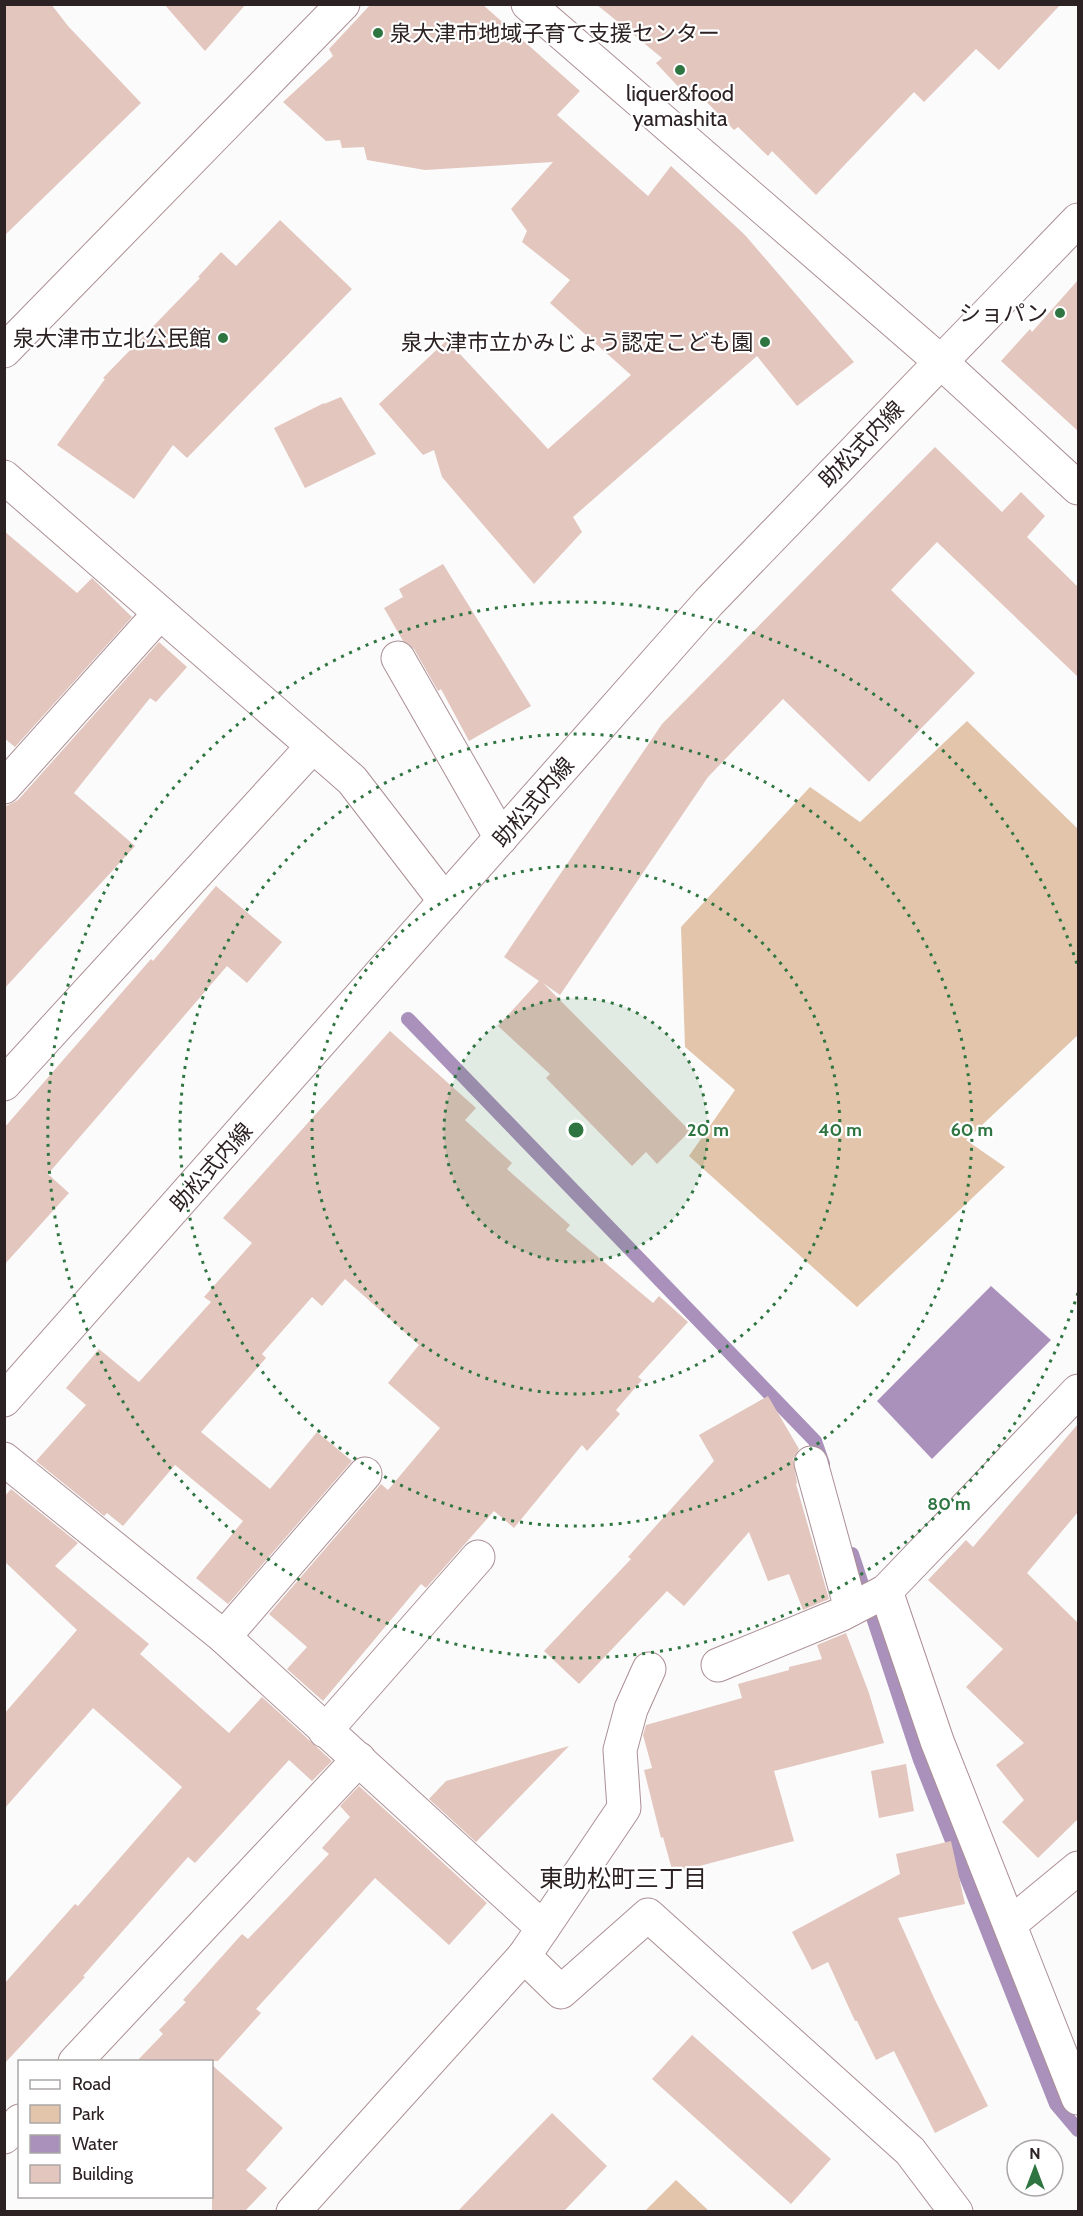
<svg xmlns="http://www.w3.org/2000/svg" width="1083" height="2216" font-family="Cabin,'Noto Sans JP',sans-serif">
  <rect width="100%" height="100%" fill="#fbfbfb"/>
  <!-- green -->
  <g fill="#e2c5ab">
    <path d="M967,721L1078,829V1035L966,1140L1005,1167L857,1307L689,1156L735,1090L685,1047L681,927L810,787L860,822Z"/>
    <path d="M676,2180L709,2211H645Z"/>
  </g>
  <!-- water -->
  <path fill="#a991bb" d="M991,1286L1051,1340L932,1459L877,1401Z"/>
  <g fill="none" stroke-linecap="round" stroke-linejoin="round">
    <!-- stream -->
    <g stroke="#a991bb" stroke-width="14">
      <path d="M408,1019L815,1441L823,1464"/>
      <path d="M852,1554L920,1760L1056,2104L1078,2130"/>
    </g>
  </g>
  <!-- building -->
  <g fill="#e3c6be">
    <path d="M4,4H51L68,26L141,103L4,236Z"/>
    <path d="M164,4H246L205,51Z"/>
    <path d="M371,4H482L580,91L557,115L648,196L671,166L745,235L854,362L797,406L757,356L573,517L582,532L534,584L442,477L434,450L423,455L379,404L447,340L548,449L631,375L550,303L570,280L522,242L527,231L511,209L553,162L425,170L367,160L364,147L342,148L340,140L326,141L283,102L333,56L329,49Z"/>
    <path d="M596,4H1061L999,70L976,49L924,102L914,92L816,195L772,151L768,156L738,127L734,130L693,88L686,95L656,63L662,58Z"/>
    <path d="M280,220L352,289L187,458L173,445L134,499L57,445L105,379L103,378L200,278L198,277L221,252L236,266Z"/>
    <path d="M1078,280V431L1001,361L1030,329L1032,332Z"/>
    <path d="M341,397L376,454L305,488L274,428L324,403V404Z"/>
    <path d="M935,447L1002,512L1021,492L1045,516L1027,537L1078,587V677L937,542L891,590L975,673L869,782L783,699L708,777L560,995L543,983L690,1131L657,1164L646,1152L632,1166L546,1078L550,1074L498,1026L539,981L504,957L662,724Z"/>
    <path d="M4,531L77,593L92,578L132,617L15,747L4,738Z"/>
    <path d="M443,564L531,706L469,741L441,689L438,691L414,649L403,641L384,608L403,597L399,589Z"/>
    <path d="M159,642L187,667L156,702L150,698L74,793L135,846L4,989V807L18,800Z"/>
    <path d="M216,886L282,942L247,983L227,966L48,1174L69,1193L4,1265V1128L151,959L153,961Z"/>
    <path d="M390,1031L476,1108L465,1120L512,1163L507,1169L570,1225L566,1230L653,1303L659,1296L688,1322L638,1377L642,1380L616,1410L620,1414L587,1451L582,1445L514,1528L494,1511L426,1588L421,1584L323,1701L287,1669L307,1647L269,1614L381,1484L388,1490L440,1428L388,1383L419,1345L345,1279L322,1306L312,1297L262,1354L266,1358L201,1432L270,1489L317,1432L352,1461L228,1604L196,1578L243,1521L175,1465L123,1526L107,1513L104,1516L36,1461L86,1405L66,1388L99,1349L139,1382L211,1302L204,1297L252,1243L223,1218Z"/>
    <path d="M768,1396L799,1449L793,1459L797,1483L796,1484L829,1599L803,1610L789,1574L768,1581L749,1532L684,1606L667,1591L579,1684L544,1651L631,1559L628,1557L714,1461L699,1435Z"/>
    <path d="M1078,1424V1512L1027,1573L1078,1623V1819L1038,1858L1002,1822L1024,1800L996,1765L1024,1743L966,1687L1003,1649L928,1580L966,1540L973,1547Z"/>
    <path d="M11,1489L78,1543L55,1566L149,1644L140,1654L229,1733L262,1697L332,1761L312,1781L289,1760L195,1863L188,1857L83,1976L85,1977L4,2064V1984L75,1904L78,1906L182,1787L93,1708L4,1809V1714L77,1630L4,1561V1497Z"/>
    <path d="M846,1633L869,1693L884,1743L774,1771L794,1841L673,1873L663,1837L661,1838L644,1770L652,1768L643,1735L646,1725L742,1698L738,1684L789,1670V1667L822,1659L817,1645Z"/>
    <path d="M569,1746L476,1842L429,1799L446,1781Z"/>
    <path d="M906,1764L914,1811L879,1818L871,1771Z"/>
    <path d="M359,1786L487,1903L449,1945L375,1878L256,2009L261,2013L218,2061H137L163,2034L159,2030L186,2002L183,2000L242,1934L248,1939L329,1854L322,1848L350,1817L340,1806Z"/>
    <path d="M951,1841L965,1904L898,1918L934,1998L988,2106L935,2133L894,2051L876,2060L857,2021H855L828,1962L812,1970L792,1932L900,1874L896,1854Z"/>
    <path d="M692,2035L831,2159L791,2204L652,2079Z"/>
    <path d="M212,2065L283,2128L246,2170L267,2188L245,2211H212Z"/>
    <path d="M552,2113L607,2166L564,2211H458Z"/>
  </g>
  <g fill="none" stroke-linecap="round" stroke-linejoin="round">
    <!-- street casing -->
    <g stroke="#ac8f94" stroke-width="35">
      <g id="street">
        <path d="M528,4L941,362L1078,488"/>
        <path d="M4,351L343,4"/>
        <path d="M4,477L352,780L445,901"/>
        <path d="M398,658L501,838"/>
        <path d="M4,787L160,613"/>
        <path d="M4,1084L313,746"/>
        <path d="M4,1459L224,1637L543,1928L524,1956"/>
        <path d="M811,1463L851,1609"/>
        <path d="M886,1591L937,1741L1078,2098"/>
        <path d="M224,1637L365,1474"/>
        <path d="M718,1665L842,1614L886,1591L1078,1391"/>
        <path d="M325,1731L478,1557"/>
        <path d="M1010,1924L1078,1868"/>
        <path d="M543,1928L624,1808L620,1750L631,1709L649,1669"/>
        <path d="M75,2062L359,1759"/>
        <path d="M4,2137L20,2121"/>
        <path d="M293,2212L524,1956L561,1992L648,1915L910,2151L956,2212"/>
      </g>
    </g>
    <!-- secondary casing -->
    <g stroke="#ac8f94" stroke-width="35">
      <path id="secondary" d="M4,1400L709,602L1078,220"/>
    </g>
    <!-- street -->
    <use href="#street" stroke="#fff" stroke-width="33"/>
    <!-- secondary -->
    <use href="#secondary" stroke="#fff" stroke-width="33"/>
  </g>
  <!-- distance rings -->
  <circle cx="576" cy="1130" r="132" fill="#2e7541" fill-opacity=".12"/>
  <g fill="none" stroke="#2e7541" stroke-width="3" stroke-dasharray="3 6">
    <circle cx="576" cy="1130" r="132"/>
    <circle cx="576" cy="1130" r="264"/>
    <circle cx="576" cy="1130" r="396"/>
    <path d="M1078 1293A528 528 0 1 1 1078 967"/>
  </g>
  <!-- markers -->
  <g fill="#2e7541" stroke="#fff" stroke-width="2">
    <circle cx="378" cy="33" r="6"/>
    <circle cx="680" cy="70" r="6"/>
    <circle cx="1060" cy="313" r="6"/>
    <circle cx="223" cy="338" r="6"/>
    <circle cx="765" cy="342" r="6"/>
  </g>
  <g text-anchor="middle" stroke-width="4.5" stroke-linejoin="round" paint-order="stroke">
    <!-- poi labels -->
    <g font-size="22" fill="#2c2123" stroke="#fff" text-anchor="end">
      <text x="390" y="41" text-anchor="start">泉大津市地域子育て支援センター</text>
      <text x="680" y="101" text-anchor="middle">liquer&amp;food<tspan x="680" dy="25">yamashita</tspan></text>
      <text x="1048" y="321">ショパン</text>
      <text x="211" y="346">泉大津市立北公民館</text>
      <text x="753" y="350">泉大津市立かみじょう認定こども園</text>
    </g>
    <!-- street labels -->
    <g font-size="22" fill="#2c2123" stroke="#fff">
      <text transform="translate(861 444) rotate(-46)" y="8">助松式内線</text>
      <text transform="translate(533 802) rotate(-49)" y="8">助松式内線</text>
      <text transform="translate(211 1167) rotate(-48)" y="8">助松式内線</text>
    </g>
    <!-- neighbourhood labels -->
    <g font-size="24" fill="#2c2123" stroke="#fff">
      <text x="623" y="1887">東助松町三丁目</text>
    </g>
  </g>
  <circle cx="576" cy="1130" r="9" fill="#2e7541" stroke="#fff" stroke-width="3"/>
  <g font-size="18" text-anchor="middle" font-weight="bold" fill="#2e7541" stroke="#fff" stroke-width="4.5" stroke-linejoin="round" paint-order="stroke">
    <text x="708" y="1136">20 m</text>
    <text x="840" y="1136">40 m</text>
    <text x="972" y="1136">60 m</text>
    <text x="949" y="1510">80 m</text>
  </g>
  <!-- border -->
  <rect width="1083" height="2216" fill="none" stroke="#2c2123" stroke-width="12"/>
  <!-- legend -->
  <rect x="18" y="2060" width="195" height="138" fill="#ffffff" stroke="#aba6a7" stroke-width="1.5"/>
  <rect x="30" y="2080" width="30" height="9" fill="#ffffff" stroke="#aba6a7" stroke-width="1.5"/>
  <text x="72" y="2090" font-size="18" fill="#2c2123">Road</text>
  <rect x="30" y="2105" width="30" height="18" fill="#e2c5ab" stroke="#aba6a7" stroke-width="1.5"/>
  <text x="72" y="2120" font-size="18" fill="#2c2123">Park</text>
  <rect x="30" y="2135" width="30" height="18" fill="#a991bb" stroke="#aba6a7" stroke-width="1.5"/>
  <text x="72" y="2150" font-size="18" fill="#2c2123">Water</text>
  <rect x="30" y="2165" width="30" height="18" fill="#e3c6be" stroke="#aba6a7" stroke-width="1.5"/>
  <text x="72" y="2180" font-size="18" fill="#2c2123">Building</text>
  <!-- north arrow -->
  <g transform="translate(1035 2168)"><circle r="28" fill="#ffffff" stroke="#aba6a7" stroke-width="1.5"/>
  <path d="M0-4.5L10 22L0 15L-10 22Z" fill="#2e7541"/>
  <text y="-9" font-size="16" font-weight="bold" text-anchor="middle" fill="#2c2123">N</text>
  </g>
</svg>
